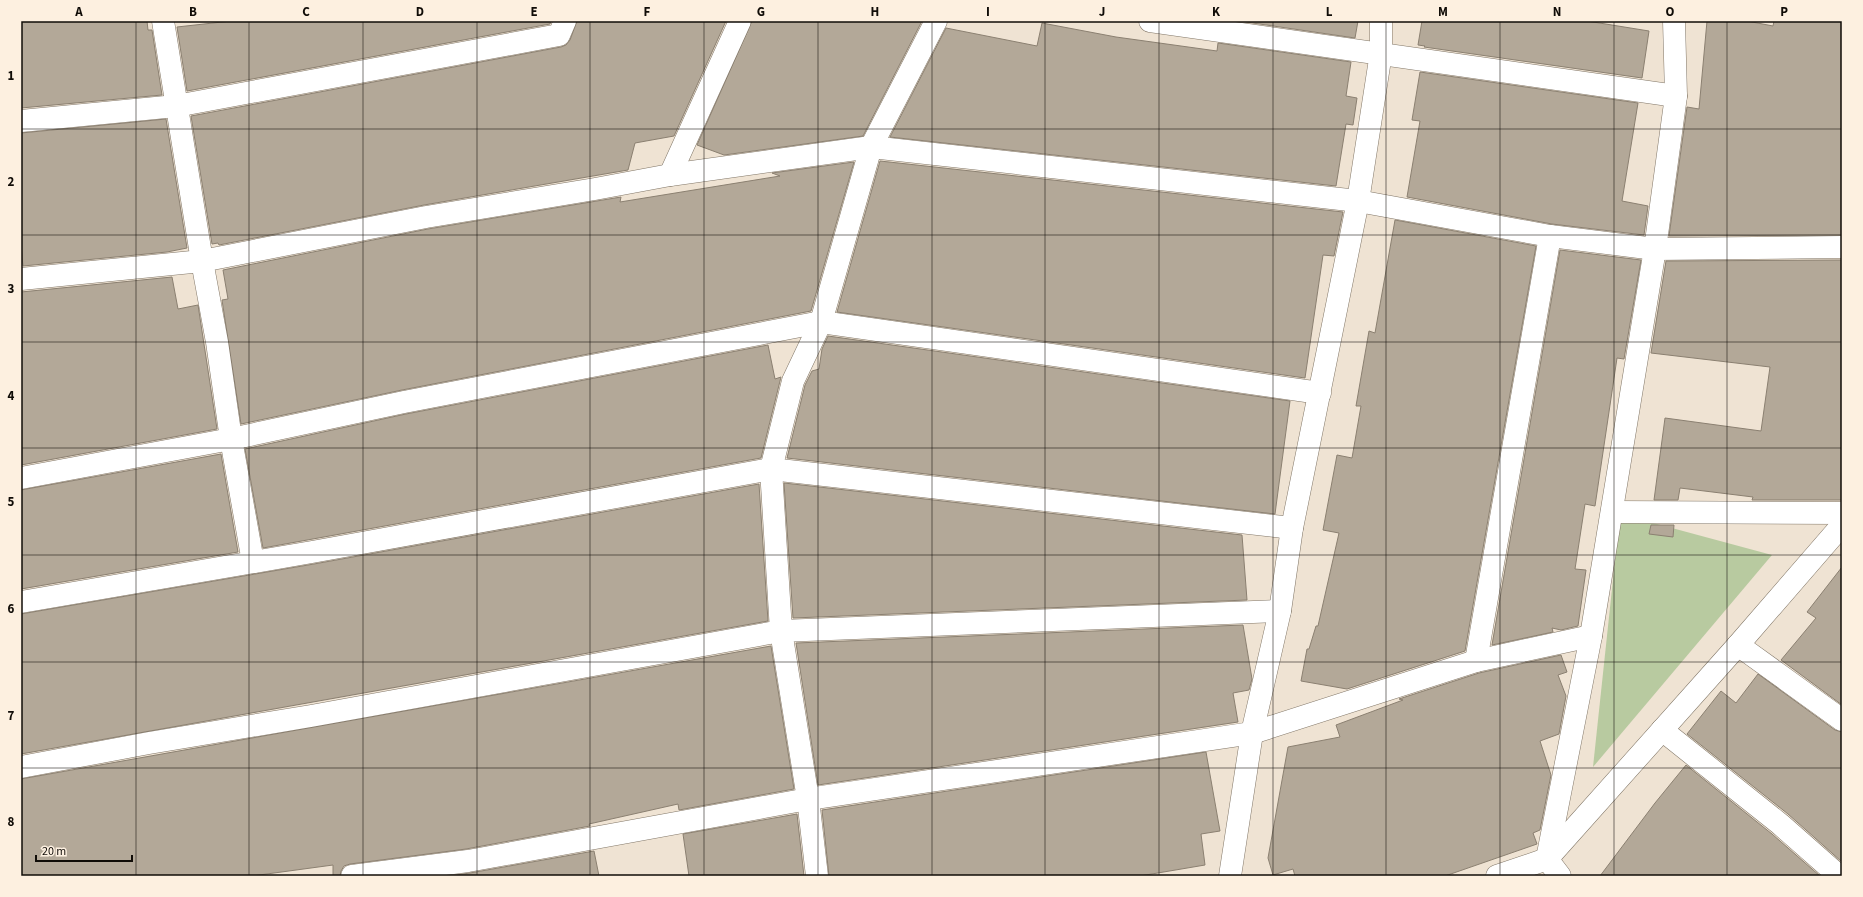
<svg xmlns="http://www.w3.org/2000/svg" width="1863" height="897" font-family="'Source Sans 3',sans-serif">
  <rect width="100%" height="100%" fill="#efe3d3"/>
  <!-- green -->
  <path fill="#b8caa0" d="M1620,514L1772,555L1593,767Z"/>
  <!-- building -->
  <g fill="#b3a898" stroke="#8b8071">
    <path d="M21,21H147L148,30H152L162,95L21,108Z"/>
    <path d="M231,21H551L550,24L187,91L177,27Z"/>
    <path d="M577,21H726L674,136L635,143L628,170L424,205L219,245L218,243L212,244L191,116L561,47L566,45L570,40Z"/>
    <path d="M752,21H922L863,136L724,155L697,145Z"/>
    <path d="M1239,21H1358L1355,38Z"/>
    <path d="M1422,21H1587L1649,31L1642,78L1424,47L1425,46L1418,45Z"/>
    <path d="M1707,21H1747L1773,26L1774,21H1842V235L1669,236L1687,107L1699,109Z"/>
    <path d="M1042,23L1116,37L1217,51L1218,43L1351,62L1346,96L1357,98L1353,125L1346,124L1336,186L890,137L946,28L1037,46Z"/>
    <path d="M1420,72L1638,103L1622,201L1648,206L1644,235L1552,224L1407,197L1420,121L1412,120Z"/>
    <path d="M166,119L187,248L167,252L23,266L21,246V133Z"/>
    <path d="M880,161L1343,212L1334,256L1323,255L1305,378L837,312Z"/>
    <path d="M854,162L811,311L402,390L241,424L222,300L228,299L223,270L428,229L621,197L620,202L780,176L772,173Z"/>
    <path d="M1395,220L1536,246L1465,651L1347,689L1301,681L1307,649H1309L1316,626H1318L1339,533L1323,530L1337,455L1352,458L1361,406H1356L1369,331L1375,333Z"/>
    <path d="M1560,250L1641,260L1624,359L1617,358L1595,506L1585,504L1575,569L1586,570L1578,626L1561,630L1552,628L1553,632L1492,645Z"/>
    <path d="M1842,260V500H1752L1753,497L1680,488L1678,500H1654L1665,418L1761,431L1770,367L1651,353L1666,261Z"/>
    <path d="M172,277L178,309L198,305L217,429L21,465V292Z"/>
    <path d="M828,336L1290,401L1275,514L787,458L805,385L812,371L819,369L822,349Z"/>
    <path d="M768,345L775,379L781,377L761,458L263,548L245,449L406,414Z"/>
    <path d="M221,454L238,552L21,589V490Z"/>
    <path d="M784,483L1242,535L1247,600L793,618Z"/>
    <path d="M759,484L768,621L21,754V614L314,564Z"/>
    <path d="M1651,525H1674L1673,537L1649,534Z"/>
    <path d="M1842,567V705L1781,660L1816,618L1807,612Z"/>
    <path d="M1243,625L1252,679L1249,690L1233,693L1238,722L818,785L796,643Z"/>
    <path d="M771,646L794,789L679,810L678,804L589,824L590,826L466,849L350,864L344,866L341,871L340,876H333V865L252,876H21V779Z"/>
    <path d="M1561,655L1567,672L1558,675L1566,696L1559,734L1540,741L1551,775L1540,830L1533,833L1537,844L1445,876H1295L1293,869L1273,875L1268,858L1288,747L1340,737L1336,725L1403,700L1399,699L1479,673Z"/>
    <path d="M1758,674L1835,730L1842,732V862L1788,814L1687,734L1721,691L1736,703Z"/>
    <path d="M1206,752L1220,831L1201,834L1205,865L1140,876H829L822,810Z"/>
    <path d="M1686,765L1772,834L1820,876H1600L1655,803Z"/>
    <path d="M797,814L804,876H689L683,834Z"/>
    <path d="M594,851L599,876H449L470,873Z"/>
  </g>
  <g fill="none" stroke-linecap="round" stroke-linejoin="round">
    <!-- minor casing -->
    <g stroke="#817667" stroke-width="23">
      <g id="minor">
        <path d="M163,21L202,261L217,342L231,439L253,562"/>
        <path d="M1150,21L1676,96"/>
        <path d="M21,121L176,106L559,35L565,21"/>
        <path d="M670,175L740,21"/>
        <path d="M21,279L202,261L426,217L595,189L670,175L871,147L1358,201L1550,236L1655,249L1842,247"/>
        <path d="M21,478L231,439L404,402L821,322L1320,393"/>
        <path d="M1612,512L1842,513"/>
        <path d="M21,602L312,552L771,469L1292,528"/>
        <path d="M1738,645L1842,720"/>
        <path d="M1476,661L1550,236"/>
        <path d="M1662,730L1780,824L1839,876"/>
        <path d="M21,767L149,743L311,716L781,631L1280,611"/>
        <path d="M352,876L468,861L808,799L1252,733L1476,661L1591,636"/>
        <path d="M817,876L808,799L781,631L771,469L793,381L821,322L871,147L936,21"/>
        <path d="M1230,876L1252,733L1280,611L1292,528L1358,201L1381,53V21"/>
        <path d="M1497,876L1547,859L1738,645L1842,525"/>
        <path d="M1560,876L1547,859L1591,636L1655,249L1676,96L1674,21"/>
      </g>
    </g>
    <!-- minor -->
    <use href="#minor" stroke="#fff" stroke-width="22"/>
  </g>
  <!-- grid -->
  <path fill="none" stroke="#100c07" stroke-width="1" stroke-opacity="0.55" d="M136,21V876M249,21V876M363,21V876M477,21V876M590,21V876M704,21V876M818,21V876M932,21V876M1045,21V876M1159,21V876M1273,21V876M1386,21V876M1500,21V876M1614,21V876M1727,21V876M21,129H1842M21,235H1842M21,342H1842M21,448H1842M21,555H1842M21,662H1842M21,768H1842"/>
  <!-- border -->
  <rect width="1863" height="897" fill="none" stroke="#fdf0e0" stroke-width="44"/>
  <!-- scale -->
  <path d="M36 855v6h96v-6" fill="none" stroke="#100c07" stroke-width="2"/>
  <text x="42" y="855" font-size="12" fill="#100c07" stroke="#fdf0e0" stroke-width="3" paint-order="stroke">20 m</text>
  <rect x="22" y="22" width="1819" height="853" fill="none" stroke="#100c07" stroke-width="1.5"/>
  <g font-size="13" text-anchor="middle" font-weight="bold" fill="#100c07">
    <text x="79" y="16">A</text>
    <text x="193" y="16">B</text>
    <text x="306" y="16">C</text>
    <text x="420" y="16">D</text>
    <text x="534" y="16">E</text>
    <text x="647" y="16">F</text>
    <text x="761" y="16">G</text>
    <text x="875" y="16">H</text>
    <text x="988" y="16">I</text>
    <text x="1102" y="16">J</text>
    <text x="1216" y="16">K</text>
    <text x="1329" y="16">L</text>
    <text x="1443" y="16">M</text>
    <text x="1557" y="16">N</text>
    <text x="1670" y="16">O</text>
    <text x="1784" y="16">P</text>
    <text x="11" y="80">1</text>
    <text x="11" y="186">2</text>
    <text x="11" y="293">3</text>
    <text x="11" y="400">4</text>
    <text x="11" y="506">5</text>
    <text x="11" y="613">6</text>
    <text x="11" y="720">7</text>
    <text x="11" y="826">8</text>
  </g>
</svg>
